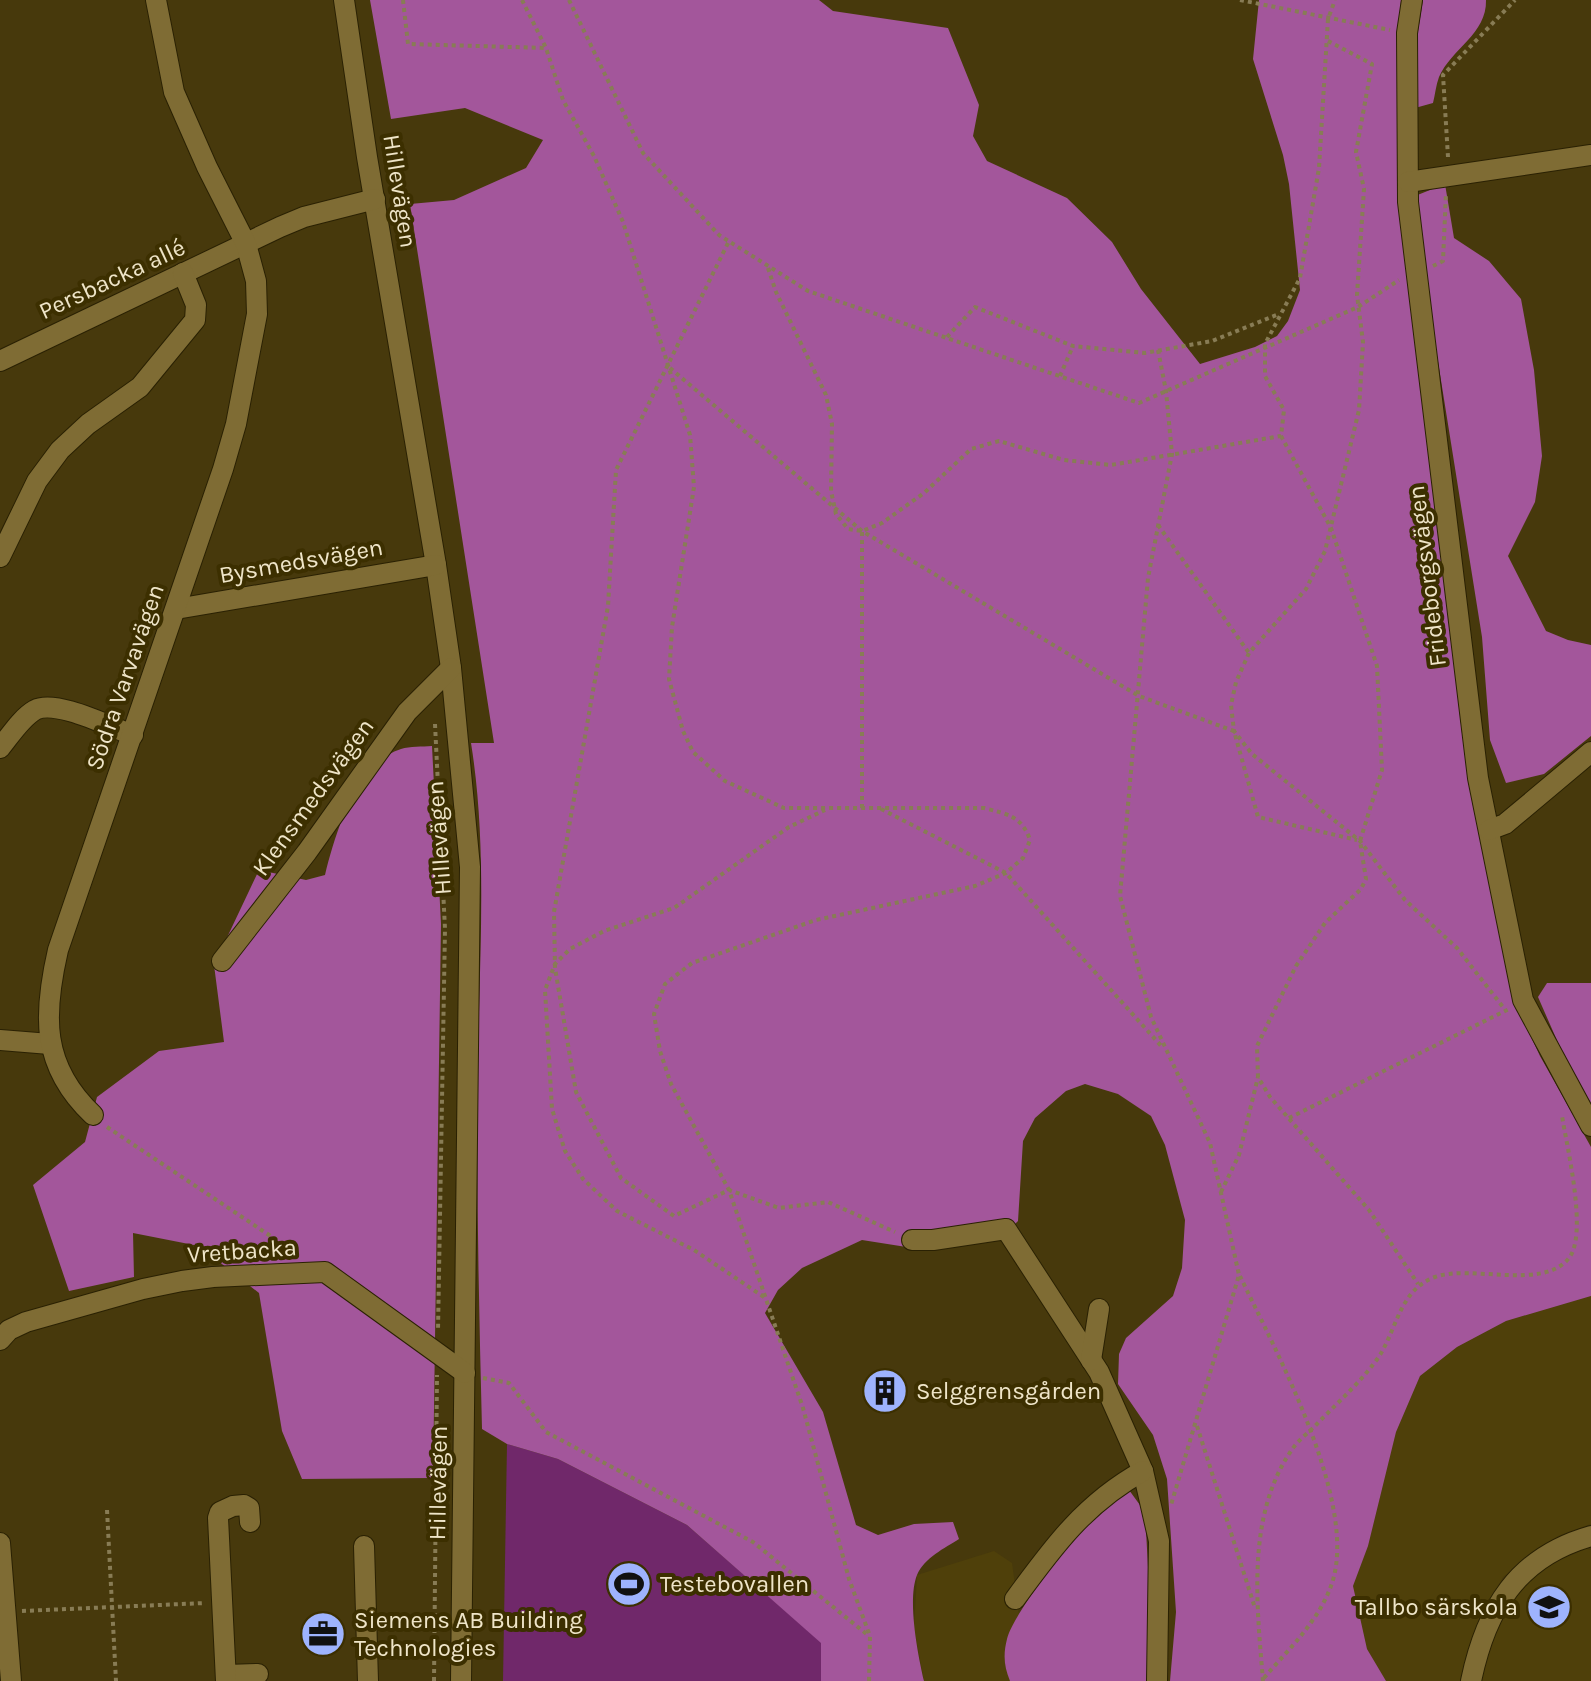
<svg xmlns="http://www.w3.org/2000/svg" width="1591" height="1681" font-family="Karla,sans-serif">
  <rect width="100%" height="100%" fill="#47390c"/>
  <!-- built -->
  <g fill="#4f400a">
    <path d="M1591,1296V1524L1558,1536L1503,1577L1480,1620L1460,1681H1386L1367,1649L1353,1586L1368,1546L1396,1432L1420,1376L1457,1347L1506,1321Z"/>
    <path d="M1586,1549L1591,1550V1681H1478L1498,1626L1516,1589L1543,1567Z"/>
    <path d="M994,1551L1012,1563L1019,1615L1042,1580L1148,1567V1681H924L914,1628L917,1575Z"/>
  </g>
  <!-- green -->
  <path fill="#70286a" d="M507,1444L558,1459L687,1525L822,1643L821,1681H503Z"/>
  <!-- forest -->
  <g fill="#a3569b">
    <path d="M370,0H819L833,11L948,28L979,105L973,136L987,161L1067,198L1112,242L1141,289L1200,364L1255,347L1277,336L1288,321L1300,290L1289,184L1283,155L1253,59L1259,0H1401L1398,39V180L1462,733L1472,801L1515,1003L1540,1056L1591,1147V1296L1506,1321L1457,1347L1420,1376L1396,1432L1368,1546L1353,1586L1367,1649L1386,1681H1170L1176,1612L1167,1479L1153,1435L1118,1384L1119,1354L1126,1338L1173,1296L1182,1268L1185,1220L1165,1145L1151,1116L1118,1094L1085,1084L1066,1091L1035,1118L1023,1141L1018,1221L1001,1238L919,1249L862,1240L802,1268L778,1290L765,1313L823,1412L856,1525L878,1535L914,1524L953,1522L959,1539C945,1548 924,1558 917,1575C907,1600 918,1655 924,1681H821V1643L687,1525L558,1459L507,1444L482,1429C479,1308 476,1186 478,1065C479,958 488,849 471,743H494L410,204L454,200L526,168L543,140L465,108L391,119Z"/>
    <path d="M1423,0H1486C1487,34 1451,49 1439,77C1436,85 1435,95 1433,103L1415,108L1418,31Z"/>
    <path d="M1445,184L1454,238L1489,261L1521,299L1534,370L1542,456L1535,502L1508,556L1546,631L1568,640L1591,645V736L1544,774L1506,783L1490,740L1482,637L1420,249L1415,196Z"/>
    <path d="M432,746L441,924L433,1478L302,1479L282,1431L259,1293L199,1246L133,1233L134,1277L69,1291L33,1185L85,1142L97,1097L159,1051L224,1042L214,965L259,870L306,880L325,875C335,834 356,763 401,749C410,746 422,747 432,746Z"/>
    <path d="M1547,983H1591V1104L1559,1045L1538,997Z"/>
    <path d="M1129,1490L1145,1512L1148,1567V1681H1010C1004,1666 1003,1655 1007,1639C1013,1612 1089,1516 1112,1498C1116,1494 1123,1492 1129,1490Z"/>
  </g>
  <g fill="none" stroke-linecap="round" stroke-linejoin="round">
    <!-- minor casing -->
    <g stroke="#2a2103" stroke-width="22">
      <g id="minor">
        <path d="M344,0L367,157L436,565L451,668L470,867L461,1681"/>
        <path d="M1412,0L1407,33L1408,202L1478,778L1523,1000L1591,1126"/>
        <path d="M1408,182L1591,155"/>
        <path d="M0,361L280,227L304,217L375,199"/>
        <path d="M0,557L37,481L60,450L88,424L140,387L195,320L196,305L183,273"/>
        <path d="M176,609L436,565"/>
        <path d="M0,748C10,736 21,718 35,710C56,699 110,727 133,735"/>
        <path d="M1489,830L1505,824L1591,752"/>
        <path d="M222,961L307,852L407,712L451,668"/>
        <path d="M0,1040L50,1044"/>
        <path d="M93,1115C41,1066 43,1015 58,950L223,469L236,424L257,314L256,281L246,244L207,167L174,92L156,0"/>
        <path d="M912,1240H933L1006,1229L1099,1372L1143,1471L1159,1541L1157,1681"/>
        <path d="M0,1340L9,1330L26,1322L143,1289L182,1281L213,1277L325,1272L465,1373"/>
        <path d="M1091,1360L1099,1309"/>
        <path d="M0,1543L11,1681"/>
        <path d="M364,1546L368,1681"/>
        <path d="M1015,1599C1053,1547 1085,1503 1143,1471"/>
        <path d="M226,1675L258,1674"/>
        <path d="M226,1681L218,1518L220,1512L233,1506L244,1505L249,1508L250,1522"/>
        <path d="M1471,1681C1486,1609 1517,1557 1591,1536"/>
      </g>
    </g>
    <!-- path -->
    <g stroke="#887c55" stroke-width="4" stroke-dasharray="4 4" stroke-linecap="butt">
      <path d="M403,0L408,44L546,48"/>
      <path d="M522,0L546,48L563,100L594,156L623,222L690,435L694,487L672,627L669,679L683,731L693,752L725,781L784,808H984C1007,814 1022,816 1030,840L1023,858L1006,873L975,886L816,920L692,963L665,984L654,1014L660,1051L671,1084L729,1190L803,1408L849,1579L870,1636L869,1681"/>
      <path d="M569,0L643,153L719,235L808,291L1139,403L1358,307L1399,280"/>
      <path d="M1240,0L1390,30"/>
      <path d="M1328,41L1372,64L1356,152L1364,189L1357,295L1363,342L1359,410L1325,551L1306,589L1249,653L1236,682L1231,705L1234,731L1252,754L1360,841L1405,900L1457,948L1503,1007"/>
      <path d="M1448,157L1443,75L1515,0"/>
      <path d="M728,243L616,470L608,606L554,912L555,968L576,1092L621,1178L674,1216L729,1190L779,1208L828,1202L895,1232"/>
      <path d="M1433,266L1443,261L1446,193"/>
      <path d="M768,268L776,292L826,395L832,424L831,491L836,514L848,529L862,531L882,523L924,493L971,449L999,441L1064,460L1111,465L1281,436L1284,410L1265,376V344L1300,278L1319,168L1328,19L1335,0"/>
      <path d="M947,337L975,307L1073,346L1145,353L1212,341L1279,314"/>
      <path d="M1158,350L1166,391L1172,454L1148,578L1120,896L1151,1017L1210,1143L1239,1275L1171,1505"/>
      <path d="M670,368L862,531L1139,696L1234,731L1258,817L1357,840"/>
      <path d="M1060,376L1073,346"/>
      <path d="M1281,436L1331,528L1377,666L1382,770L1360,841L1366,879L1361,889L1325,923L1296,966L1257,1046L1258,1077L1270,1097L1369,1210L1418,1284"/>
      <path d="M1158,525L1249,653"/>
      <path d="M435,724L445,929L438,1331"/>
      <path d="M862,808V531"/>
      <path d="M881,809L1006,873L1163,1048"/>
      <path d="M1289,1118L1509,1009"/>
      <path d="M107,1127L296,1253"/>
      <path d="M1221,1192L1239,1155L1258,1077"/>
      <path d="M1240,1276C1275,1350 1361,1506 1331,1586C1318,1622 1287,1651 1263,1679"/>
      <path d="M764,1297L694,1250L617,1211L583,1179L565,1151L552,1109L545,990L555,964L570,949L604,931L674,908L789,827L825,810"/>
      <path d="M483,1378L509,1383L546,1432L753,1542L869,1636"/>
      <path d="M1197,1426L1255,1608"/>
      <path d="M107,1510L116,1681"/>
      <path d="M22,1611L205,1603"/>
      <path d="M434,1681L437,1375"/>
      <path d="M1263,1681C1257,1606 1246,1517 1291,1451C1297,1441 1308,1433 1316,1425C1337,1403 1360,1383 1378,1358C1397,1330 1399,1290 1435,1277C1471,1264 1543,1291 1569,1258C1588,1234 1567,1147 1562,1116"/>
    </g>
    <!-- minor -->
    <use href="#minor" stroke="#7f6c34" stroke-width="20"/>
  </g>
  <!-- icons -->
  <defs>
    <g id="building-disc" transform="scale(2.3)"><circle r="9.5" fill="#9eb3fd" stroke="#3c2f00"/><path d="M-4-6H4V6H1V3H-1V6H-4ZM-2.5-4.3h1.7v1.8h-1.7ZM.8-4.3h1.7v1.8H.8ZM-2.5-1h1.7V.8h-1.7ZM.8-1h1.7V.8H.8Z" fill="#111"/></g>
    <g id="stadium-disc" transform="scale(2.3)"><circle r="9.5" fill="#9eb3fd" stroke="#3c2f00"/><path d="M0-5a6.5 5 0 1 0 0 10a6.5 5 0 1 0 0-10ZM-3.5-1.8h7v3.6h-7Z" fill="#111"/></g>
    <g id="school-disc" transform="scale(2.3)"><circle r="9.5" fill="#9eb3fd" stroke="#3c2f00"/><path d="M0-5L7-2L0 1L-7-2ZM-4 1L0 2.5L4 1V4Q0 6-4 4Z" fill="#111"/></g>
    <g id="office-disc" transform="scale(2.3)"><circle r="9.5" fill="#9eb3fd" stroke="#3c2f00"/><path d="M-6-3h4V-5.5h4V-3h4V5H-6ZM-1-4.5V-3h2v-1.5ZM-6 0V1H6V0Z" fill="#111"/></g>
  </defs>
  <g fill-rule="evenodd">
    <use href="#building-disc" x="885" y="1391"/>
    <use href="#stadium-disc" x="629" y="1584"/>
    <use href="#school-disc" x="1549" y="1607"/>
    <use href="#office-disc" x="323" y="1634"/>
  </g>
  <g text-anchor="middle" stroke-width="8" stroke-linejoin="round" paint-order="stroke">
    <!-- street labels -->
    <g font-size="24" fill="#efe5c8" stroke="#3c2f00">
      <text transform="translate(400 191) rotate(81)" y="8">Hillevägen</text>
      <text transform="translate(112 279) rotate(-25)" y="8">Persbacka allé</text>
      <text transform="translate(301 561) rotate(-10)" y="8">Bysmedsvägen</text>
      <text transform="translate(1427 576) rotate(-97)" y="8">Frideborgsvägen</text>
      <text transform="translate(125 677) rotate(-71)" y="8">Södra Varvavägen</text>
      <text transform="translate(313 797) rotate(-54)" y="8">Klensmedsvägen</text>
      <text transform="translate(439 838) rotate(-94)" y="8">Hillevägen</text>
      <text transform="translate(242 1251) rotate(-4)" y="8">Vretbacka</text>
      <text transform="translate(438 1483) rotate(-89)" y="8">Hillevägen</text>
    </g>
    <!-- poi labels -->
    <g font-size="24" fill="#efe5c8" stroke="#3c2f00" text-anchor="start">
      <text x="916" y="1399">Selggrensgården</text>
      <text x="660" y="1592">Testebovallen</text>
      <text x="1518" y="1615" text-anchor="end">Tallbo särskola</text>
      <text x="354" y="1628">Siemens AB Building<tspan x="354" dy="28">Technologies</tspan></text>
    </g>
  </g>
</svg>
